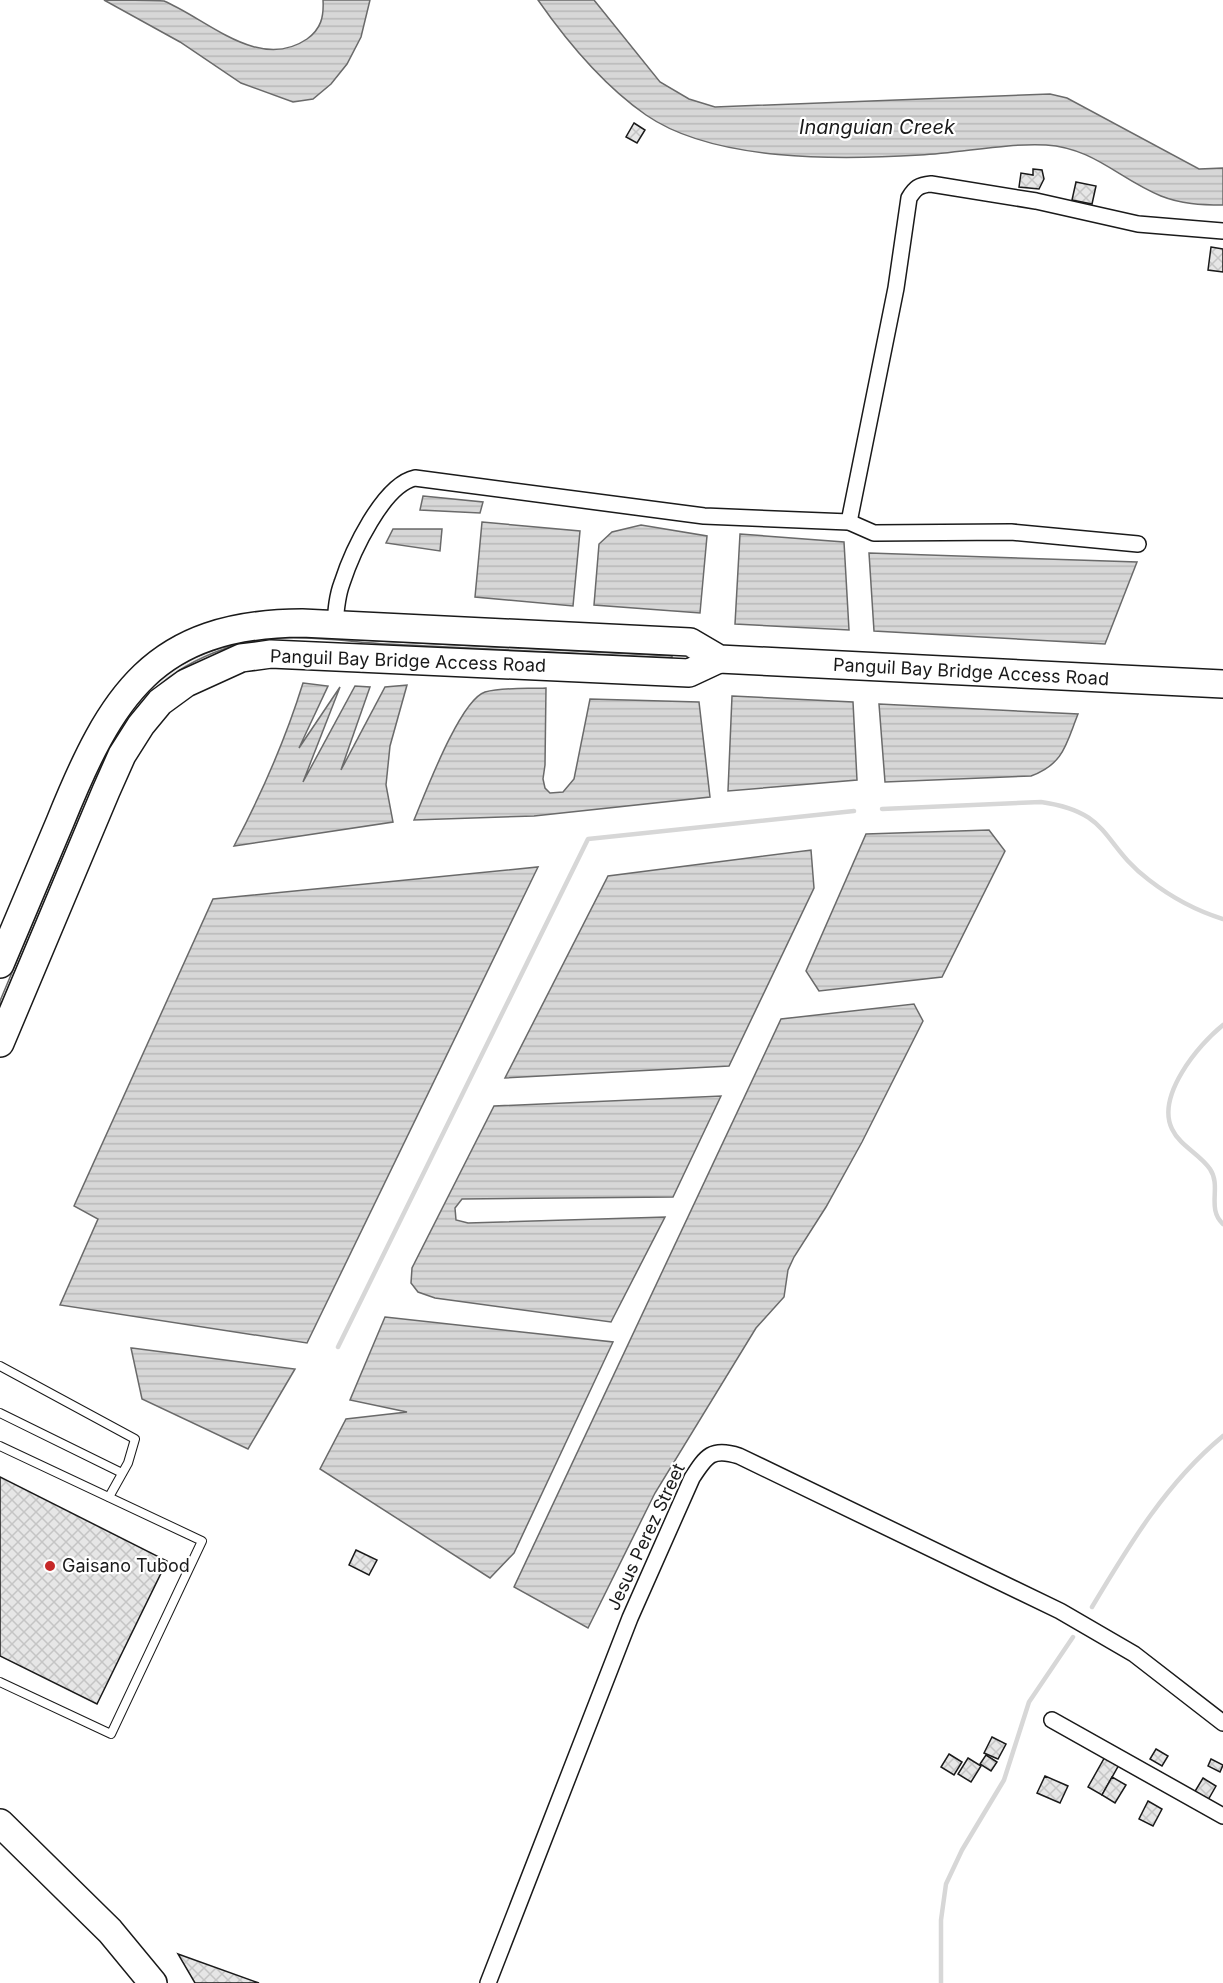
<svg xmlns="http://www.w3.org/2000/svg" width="1223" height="1983" font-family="Inter,sans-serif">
  <defs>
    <pattern id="water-rules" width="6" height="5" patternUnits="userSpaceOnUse" patternTransform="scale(1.5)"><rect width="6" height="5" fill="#d7d7d7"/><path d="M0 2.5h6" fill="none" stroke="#b8b8b8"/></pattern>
    <pattern id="building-cross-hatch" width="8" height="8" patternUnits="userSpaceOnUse" patternTransform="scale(1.5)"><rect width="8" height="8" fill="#e6e6e6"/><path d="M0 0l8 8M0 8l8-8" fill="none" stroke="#c5c5c5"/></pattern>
  </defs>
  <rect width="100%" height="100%" fill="#fff"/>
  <!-- green -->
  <path fill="#ededed" stroke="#6a6a6a" stroke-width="1.5" d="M302,637L672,656V658C577,653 481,649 386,644C338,641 282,631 236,645C173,664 143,694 109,748L0,1007V1001L107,747C119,728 131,707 148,690C189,649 246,638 302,637Z"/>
  <!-- water -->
  <g fill="url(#water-rules)" stroke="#6a6a6a" stroke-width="1.5">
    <path d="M104,0C119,0 151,0 164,1C207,19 259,72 307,39C321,29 324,17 323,0H370L361,37L347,64L331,84L313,99L293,102L241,83L180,42Z"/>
    <path d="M538,0H594L660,82L689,99L715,107L1050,94L1067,98L1199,169L1223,168V205C1201,205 1181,204 1161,196C1119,179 1094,148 1046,145C1004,143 962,153 920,155C839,160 714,162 646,115C603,85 568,43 538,0Z"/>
    <path d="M423,496L483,502L480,513L420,510Z"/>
    <path d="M482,522L580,531L573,606L475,597Z"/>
    <path d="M641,525L707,536L700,613L594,605L599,544L612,532Z"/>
    <path d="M393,529H442L440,551L386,543Z"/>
    <path d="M740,534L844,542L849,630L735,624Z"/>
    <path d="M869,553L1137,562L1105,644L874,631Z"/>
    <path d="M303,683L328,686L299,748L340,687L303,782L355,686L370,687L341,770L385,687L407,685L390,746L386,785L393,822L234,846C262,793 285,741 303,683Z"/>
    <path d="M546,688L545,765L543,779L545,788L550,793L563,792L574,779L590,699L699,702L710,797L534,816L414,820C425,794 460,700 485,692C503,687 527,689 546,688Z"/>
    <path d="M732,696L853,702L857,780L728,791Z"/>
    <path d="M879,704L1078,714C1066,744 1064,764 1031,776L885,782Z"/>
    <path d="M989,830L1005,851L942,977L819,991L806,971L866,834Z"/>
    <path d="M811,850L814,888L729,1066L505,1078L608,876Z"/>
    <path d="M538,867L307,1343L60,1305L98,1219L74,1206L213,899Z"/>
    <path d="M914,1004L923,1021L862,1142L826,1207L794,1257L788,1270L784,1297L756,1328L655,1493L588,1628L514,1587L781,1019Z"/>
    <path d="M721,1096L673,1197L462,1199L455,1208L456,1220L468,1223L665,1217L611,1322L435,1298L418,1292L411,1283L412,1268L494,1106Z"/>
    <path d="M385,1317L613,1342L514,1553L490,1578L320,1469L346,1419L407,1412L350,1400Z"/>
    <path d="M131,1348H132L295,1369L248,1449L142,1399Z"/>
  </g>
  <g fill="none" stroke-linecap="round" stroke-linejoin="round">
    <!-- stream -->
    <g stroke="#d7d7d7" stroke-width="4.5">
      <path d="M882,809L1041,802C1112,812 1101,844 1149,880C1171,897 1197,911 1223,919"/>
      <path d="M1223,1025C1198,1045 1156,1096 1172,1129C1180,1146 1200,1154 1210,1169C1222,1187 1206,1208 1223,1224"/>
      <path d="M338,1347L588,839L854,811"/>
      <path d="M1092,1607C1129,1545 1167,1482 1223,1436"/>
      <path d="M941,1983V1920L946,1884L962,1850L1004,1780L1029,1702L1073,1637"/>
    </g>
  </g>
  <!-- building -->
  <g fill="url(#building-cross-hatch)" stroke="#1a1a1a" stroke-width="1.5">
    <path d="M634,123L645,130L637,143L626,137Z"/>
    <path d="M1033,169L1042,170L1044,179L1039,189L1019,187L1021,173L1033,175Z"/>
    <path d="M1076,182L1096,186L1092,204L1072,200Z"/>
    <path d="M1211,247L1223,249V272L1208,270Z"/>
    <path d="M0,1477L167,1561L97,1704L0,1656Z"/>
    <path d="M356,1550L377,1560L369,1575L349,1565Z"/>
    <path d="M992,1737L1006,1744L998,1759L984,1753Z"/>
    <path d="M1156,1749L1168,1756L1162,1766L1150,1759Z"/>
    <path d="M949,1754L962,1762L954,1775L941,1767Z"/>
    <path d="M986,1755L997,1762L991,1771L980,1764Z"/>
    <path d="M1106,1755L1120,1763L1102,1795L1088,1787Z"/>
    <path d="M968,1758L981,1766L971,1782L958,1774Z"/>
    <path d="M1211,1759L1223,1765L1220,1772L1208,1766Z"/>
    <path d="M1045,1776L1068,1786L1060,1803L1037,1793Z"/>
    <path d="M1112,1777L1126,1785L1115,1803L1102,1795Z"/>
    <path d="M1203,1778L1216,1786L1208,1800L1194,1793Z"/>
    <path d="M1148,1801L1162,1809L1153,1826L1139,1819Z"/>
    <path d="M178,1954L259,1983H195Z"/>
  </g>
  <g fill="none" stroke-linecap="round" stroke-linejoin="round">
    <!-- lane casing -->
    <g stroke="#1a1a1a" stroke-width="10">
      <g id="lane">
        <path d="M0,1366L135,1439L128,1463L109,1497"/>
        <path d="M0,1413L122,1473"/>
        <path d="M0,1446L202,1541L111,1734L0,1682"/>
      </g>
    </g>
    <!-- street casing -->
    <g stroke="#1a1a1a" stroke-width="18">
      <g id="street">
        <path d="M849,522L896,288L909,198C915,188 919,185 931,184L1036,201L1138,224L1223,231"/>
        <path d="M335,624C336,610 337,596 342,583C352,552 383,485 415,478L704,516L849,522L874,533L1011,532L1138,544"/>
        <path d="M1052,1720L1223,1816"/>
        <path d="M488,1983L630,1618L692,1478C706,1456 712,1447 739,1456L1060,1611L1134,1654L1223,1723"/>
      </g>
    </g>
    <!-- highway casing -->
    <g stroke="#1a1a1a" stroke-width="30">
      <g id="highway">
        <path d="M0,964C20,917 40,869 60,822C111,696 153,624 302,623L690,642L719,659L1223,684"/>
        <path d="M0,1043L106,791L122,755L141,725L160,702L186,683L241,658L271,654L689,673L719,659"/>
        <path d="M0,1823L110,1931L153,1983"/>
      </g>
    </g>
    <!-- lane -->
    <use href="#lane" stroke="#fff" stroke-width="8"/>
    <!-- street -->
    <use href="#street" stroke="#fff" stroke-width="15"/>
    <!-- highway -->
    <use href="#highway" stroke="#fff" stroke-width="27"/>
  </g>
  <!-- markers -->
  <circle fill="#c62828" stroke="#fff" stroke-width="2" cx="50" cy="1566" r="6"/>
  <g text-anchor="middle" stroke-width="4.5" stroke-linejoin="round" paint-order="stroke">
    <!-- street labels -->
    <g font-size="18" fill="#1a1a1a" stroke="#fff">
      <text transform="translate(408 661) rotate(2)" y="6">Panguil Bay Bridge Access Road</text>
      <text transform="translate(971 672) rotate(3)" y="6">Panguil Bay Bridge Access Road</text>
      <text transform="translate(646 1537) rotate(-65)" y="6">Jesus Perez Street</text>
    </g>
    <!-- poi labels -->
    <g font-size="18" fill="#1a1a1a" stroke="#fff" text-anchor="start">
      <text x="62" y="1572">Gaisano Tubod</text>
    </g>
    <!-- water labels -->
    <g font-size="20" font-style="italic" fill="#1a1a1a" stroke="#fff">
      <text x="877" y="134">Inanguian Creek</text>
    </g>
  </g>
</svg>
